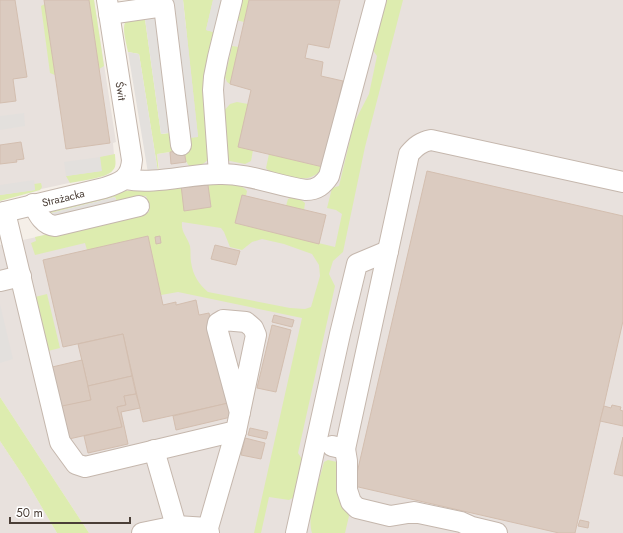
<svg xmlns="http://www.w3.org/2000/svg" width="623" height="533" font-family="Jost,sans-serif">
  <rect width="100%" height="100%" fill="#f5efe8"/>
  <!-- industrial -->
  <g fill="#e8e1dd">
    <path d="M0,0H94L116,142L113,143L115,166L111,172L106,175L0,198Z"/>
    <path d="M187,0H623V533H89L0,397V245L165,209L157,154L184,150Z"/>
    <path d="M0,441L24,477L57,533H0Z"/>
  </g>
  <!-- green -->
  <g fill="#ddecaf" fill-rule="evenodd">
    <path d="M89,0H94L104,66L99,69Z"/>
    <path d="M183,0H213L206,30L217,33L209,158C204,165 199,166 191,168C182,159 184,150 186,138L198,137Z"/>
    <path d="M241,0H249L244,22L236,20Z"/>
    <path d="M384,0H403L365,147L343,252L333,261L329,274L335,286L298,453L304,462L296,496L289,500L269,497L261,533H254L302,318L178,292L161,295L148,236L87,250L85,243L35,255L31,243L36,241L35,237L149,212L146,196L117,202L115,197L51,213L52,219L44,211L117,192L181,185L211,207L208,185C218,184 241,182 247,191L246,196L242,195L235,223L335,247L342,214L336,210L327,208L332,188L339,186L354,123L369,94L377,56L372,49ZM182,222L221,228L224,232L230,247L242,250L252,242L262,239L284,244L312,254L319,265L320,276L311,307L305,309L290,308L208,292C199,284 193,276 191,262C190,257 191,251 190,246C187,236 181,233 182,222Z"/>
    <path d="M45,4L55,75L50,73L41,6Z"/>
    <path d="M142,17L145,19L161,134L170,133L176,151L157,154L159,172H158L139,54L128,52C127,44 119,22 129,19C133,18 138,18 142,17Z"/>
    <path d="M232,46L239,47L230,84L227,82L225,77Z"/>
    <path d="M237,102L248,104L253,150L251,161L245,164L230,161L228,160L224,111L230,104Z"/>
    <path d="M115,154C115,160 117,166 113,170C108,178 79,181 70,183L66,176L101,171L100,157Z"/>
    <path d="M269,154L323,167C320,172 316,175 311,177C303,181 270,175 266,168Z"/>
    <path d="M41,183L42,187L40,190L0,201V195L35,190L34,184Z"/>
    <path d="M293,197L300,199L305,203L304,210L286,206L288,199Z"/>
    <path d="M47,294L60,348L48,351L35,297Z"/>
    <path d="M0,397L89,533H57L24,477L0,441Z"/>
    <path d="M328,460L337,462L344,504L349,516L345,533H312C306,512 319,483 324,462Z"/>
  </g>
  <!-- parking -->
  <g fill="#e3e0dd">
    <path d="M170,0H183L198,137L186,138Z"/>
    <path d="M213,0H225L217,33L206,30Z"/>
    <path d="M158,17L174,132L161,134L145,19Z"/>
    <path d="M128,52L139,54L158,172L148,173Z"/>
    <path d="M24,113L25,126L0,130V116Z"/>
    <path d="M100,157L102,171L66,176L64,162Z"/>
    <path d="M34,180L35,190L0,195V185Z"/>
    <path d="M146,196L149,212L55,232L51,213L115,197L117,202Z"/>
    <path d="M0,304L13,359L0,363Z"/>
  </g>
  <!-- building -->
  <g fill="#dbcbc0" stroke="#d3beaf">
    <path d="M0,0H15L27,77L13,79L16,101L0,103Z"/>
    <path d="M44,0H89L110,143L66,149Z"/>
    <path d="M249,0H340L329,48L308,44L305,58L323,62L321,76L343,81L323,167L238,147L251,90L230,84Z"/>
    <path d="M21,142L24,159L16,160L17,162L0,164V145Z"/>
    <path d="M184,150L186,162L171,164L170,152Z"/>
    <path d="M427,171L623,216V321L575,533H559L354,486Z"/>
    <path d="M189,183V187L208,185L211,207L184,211L181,185Z"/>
    <path d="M242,195L326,215L319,244L235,223Z"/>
    <path d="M148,236L163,305L176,302V305L196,300L199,315L209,313L229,403L143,422L123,334L63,347L43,260Z"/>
    <path d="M160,236L161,243L156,244L155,237Z"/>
    <path d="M215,245L240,251L236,265L211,259Z"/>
    <path d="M274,315L294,320L292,327L272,322Z"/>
    <path d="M272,325L291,330L276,392L257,388Z"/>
    <path d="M123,334L132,376L88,386L78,344Z"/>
    <path d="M82,360L91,400L57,408L48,368Z"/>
    <path d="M132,376L136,394L124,396L126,405L117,407L122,427L69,439L62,406L91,400L88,386Z"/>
    <path d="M136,394L140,408L121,412L128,444L88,453L84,436L122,427L117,407L126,405L124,396Z"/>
    <path d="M228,403L231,417L176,430L173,416Z"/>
    <path d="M612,405L621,407L620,410L623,411V426L600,421L604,406L611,408Z"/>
    <path d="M250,428L268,432L266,439L248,435Z"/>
    <path d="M623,437V476L614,474Z"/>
    <path d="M245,438L265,443L261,459L241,455Z"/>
    <path d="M580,520L589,522L588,528L578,526Z"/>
  </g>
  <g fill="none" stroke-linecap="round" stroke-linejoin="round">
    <!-- minor casing -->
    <g stroke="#c5b7ad" stroke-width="22">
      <g id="minor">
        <path d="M109,14L164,6L181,145"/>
        <path d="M219,174L213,90L214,77L218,57L232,0"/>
        <path d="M125,179C155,185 188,174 219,174C248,173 277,186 306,190C317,190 323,185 329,176L376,0"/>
        <path d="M33,204C38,214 43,225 55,226L139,206"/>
        <path d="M5,212L60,442L76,464L85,467L236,431L256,335L253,328L246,322L223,320L218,323L217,328L240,413"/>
        <path id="s1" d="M0,213L104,188C120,183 131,179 132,160L107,0"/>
        <path d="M0,281L21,276"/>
        <path d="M332,446L345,449L347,461V490L351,502L357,508L390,516L414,512L461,522L472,527L497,533"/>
        <path d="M345,449L409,154C416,146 421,142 431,140L623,182"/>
        <path d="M154,450L176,526"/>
        <path d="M142,533L176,526L208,528"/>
        <path d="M209,533L208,528L236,431"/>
        <path d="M296,533L340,334L357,264L388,251"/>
      </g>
    </g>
    <!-- minor -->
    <use href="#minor" stroke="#fff" stroke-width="20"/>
  </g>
  <g text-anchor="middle" stroke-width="4" stroke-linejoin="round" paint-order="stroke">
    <!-- street labels -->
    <g font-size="11" fill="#4a3e36" stroke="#fff">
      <text transform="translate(121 91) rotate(81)" y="4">Świt</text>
      <text dy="4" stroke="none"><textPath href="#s1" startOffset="65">Strażacka</textPath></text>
    </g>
  </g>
  <!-- scale -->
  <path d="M10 517v6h120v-6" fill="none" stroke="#4a3e36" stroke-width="2"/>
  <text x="16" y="517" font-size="12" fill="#4a3e36" stroke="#ffffff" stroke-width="3" paint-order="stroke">50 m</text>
</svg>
